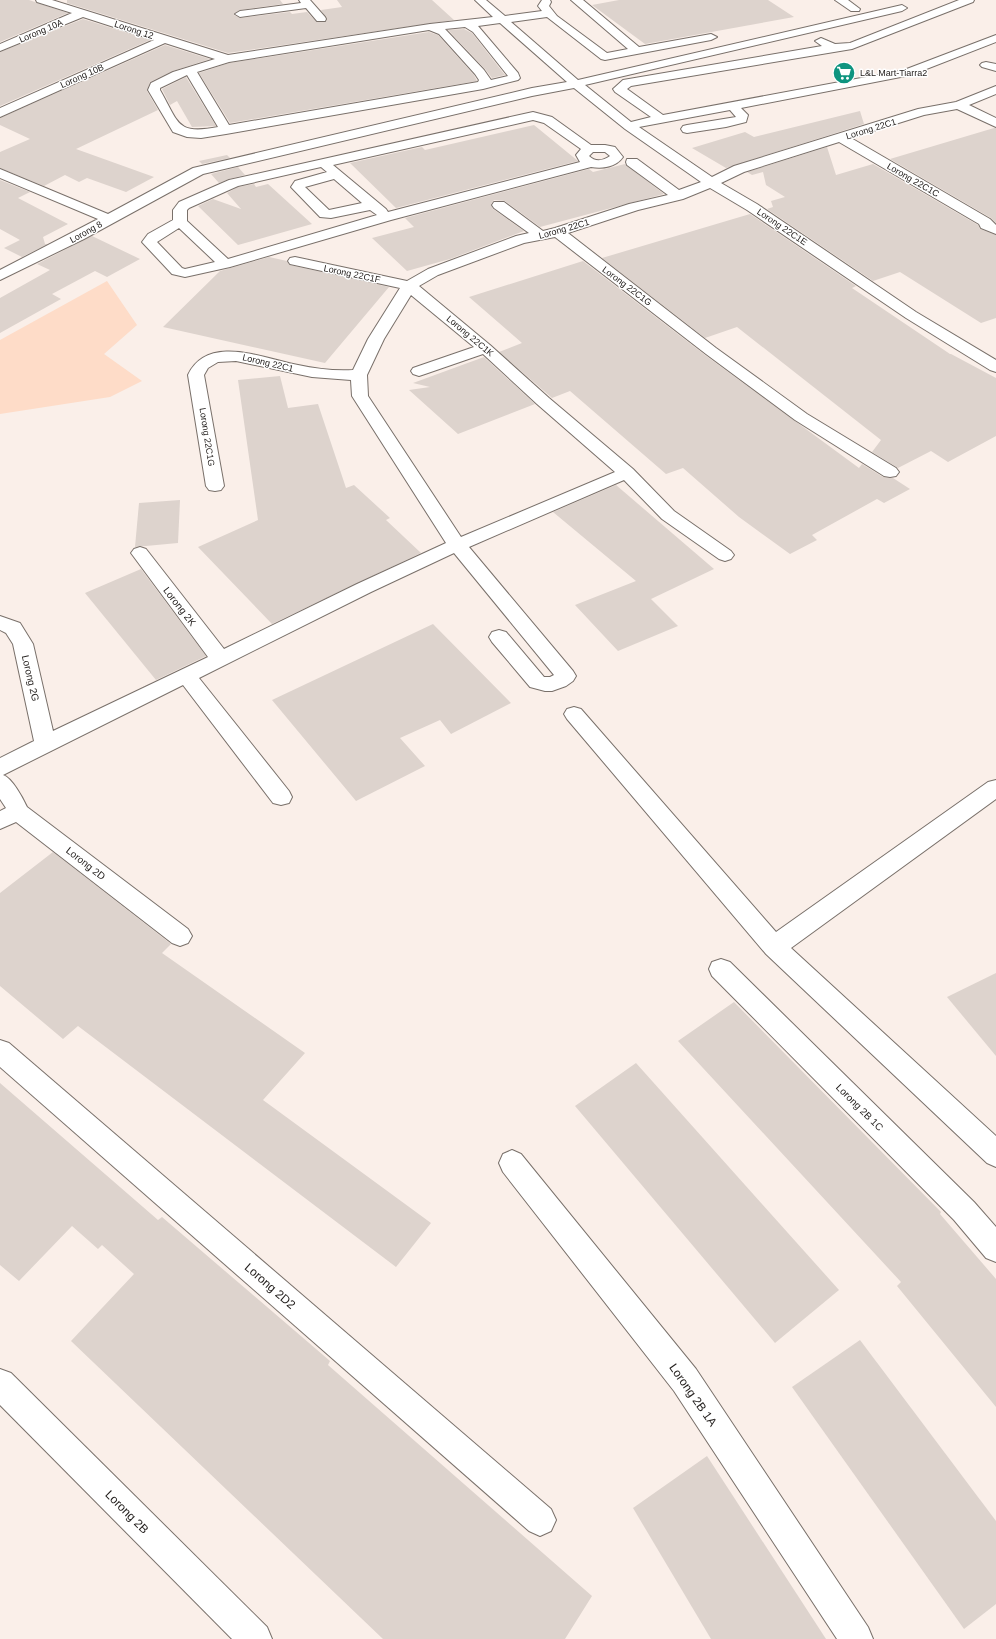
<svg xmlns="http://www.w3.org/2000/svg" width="996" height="1639" font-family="Arial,sans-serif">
  <rect width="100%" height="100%" fill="#faefe9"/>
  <!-- green -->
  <path fill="#fedcc8" d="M107,281L137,325L104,354L142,381L110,397L0,414V340Z"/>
  <!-- building -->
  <g fill="#ddd3cd">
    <path d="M0,0H29L68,13L0,42Z"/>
    <path d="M67,0H280L283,4L240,10L234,15L240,18L290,12L292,14L307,12L317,22H325L327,20L321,10L342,7L337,0H432L454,20L228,53L67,3Z"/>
    <path d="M619,0H768L794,17L645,44L592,5Z"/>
    <path d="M83,19L150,40L0,106V52Z"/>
    <path d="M464,29L472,33L505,75L492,78L485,69L448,30Z"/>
    <path d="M429,32L438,35L474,75L477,81L230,123L199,73L229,63Z"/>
    <path d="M165,45L210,59L173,71L150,82L147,91L158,110L76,149L154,177L126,192L87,178L79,182L65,175L44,186L0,168V152L30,139L0,125V118Z"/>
    <path d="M186,77L216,126L192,127L177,101L170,105L162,89Z"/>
    <path d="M860,111L864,124L726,168L692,148L745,132L754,137Z"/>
    <path d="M534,125L578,161L396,208L350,163L422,147L425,150Z"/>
    <path d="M994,128H996V223L991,218L890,159Z"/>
    <path d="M827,147L836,175L873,164L978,225L980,229L996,235V318L981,323L900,272L873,281L767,209L773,207L771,201L785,197L766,185L763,172L752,175L747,172Z"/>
    <path d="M227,155L230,158L202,164L199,161Z"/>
    <path d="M625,164L664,194L540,227L505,201L494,200L491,204L493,209L524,231L450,259L407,271L372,238L414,227L405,218L589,169L593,172Z"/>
    <path d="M238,167L245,175L229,179L219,183L211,174Z"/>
    <path d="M0,180L30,192L18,198L68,224L43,237L45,244H48L22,257L4,248L20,240L0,229Z"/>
    <path d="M254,184L256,187L268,184L312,224L238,245L198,206L213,199L241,209L227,193L238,187Z"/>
    <path d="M750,214L856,286L852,288L950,354H951L996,378V436L948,462L931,451L898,468L872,452L881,440L737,327L705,338L602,258Z"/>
    <path d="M92,236L140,259L107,277L95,271L52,294L61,299L0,333V298L50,270L37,264Z"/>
    <path d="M269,257L287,261L290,265L389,287L325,363L163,327L220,271Z"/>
    <path d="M583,261L705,355L859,468L862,464L883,477L893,478L910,489L884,503L877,499L812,535L817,540L790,554L739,517L683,468L666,474L570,391L552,398L499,352L522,343L469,297Z"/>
    <path d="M484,357L535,404L458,434L409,390L430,387L413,383Z"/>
    <path d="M280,376L288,408L318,404L346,488L354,485L390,518L386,520L421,553L272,624L198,547L258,520L238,380Z"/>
    <path d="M616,485L714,569L651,599L678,626L618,651L575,605L636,581L553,512Z"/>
    <path d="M180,500L178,543L135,547L139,503Z"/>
    <path d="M141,569L206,656L156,680L85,593Z"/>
    <path d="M433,624L511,703L451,734L440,720L400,738L425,766L356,801L272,700Z"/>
    <path d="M53,852L171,944L162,953L305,1053L263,1100L431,1223L396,1267L78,1026L63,1039L0,986V893Z"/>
    <path d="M996,973V1056L947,997Z"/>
    <path d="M734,1002L941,1212L940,1214L996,1279V1407L897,1286L901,1282L678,1041Z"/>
    <path d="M636,1063L839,1290L775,1343L575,1106Z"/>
    <path d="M0,1083L158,1220L162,1217L330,1361L328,1365L592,1596L565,1639H383L71,1341L134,1274L102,1245L98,1249L72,1226L19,1281L0,1265Z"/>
    <path d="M860,1340L996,1521V1604L964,1629L792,1387Z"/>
    <path d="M707,1456L826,1639H711L633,1508Z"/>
  </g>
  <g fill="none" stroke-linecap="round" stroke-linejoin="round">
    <!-- minor casing -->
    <g stroke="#79706a" stroke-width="2">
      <g id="minor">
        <path d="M36,0H52L228,55L430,24L493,17L475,0H486L505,16L542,11L538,6L542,0H550L551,2L549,6L557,16L607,53L628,49L571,0H583L639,47L711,34L717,37L711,40L605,60L601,59L547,17L511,22L578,80L902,5L907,8L902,11L585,85L631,122L651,117L615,92L613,89L623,80L822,46L815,41L821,38L835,44L850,43L959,0H974L973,2L852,49L631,86L627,89L663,115L904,70L996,35V42L911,75L741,108L748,115L746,122L726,127L687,133L683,132L681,129L683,126L687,125L736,117L730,110L639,127L712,177L734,166L918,109L956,102L996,86V94L969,105L996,118V127L957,109L924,115L851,138L990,219L996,225V234L981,228L979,224L839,142L744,172L721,183L757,204L916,312L996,360V372L990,370L906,318L747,210L710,188L683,199L638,210L568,233L716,348L807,414L896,468L899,472L896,476L890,477L884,476L795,420L706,354L555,237L524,243L438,275L419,286L490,345L549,398L633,469L674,511L731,551L734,555L731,559L725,561L719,559L662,519L624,480L469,547L573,671L576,676L573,681L566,686L552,691H545L530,687L492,642L489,637L492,632L499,630L506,632L544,677H550L554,675L454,553L371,592L199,678L289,791L292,797L289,803L281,805L273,803L183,685L3,775C12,778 23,798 27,807L188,929L192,936L188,943L180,946L172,943L16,822L0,829V811L6,808L0,799V758L34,741L13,644L6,633L0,630V616L20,623L33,644L53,731L208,657L134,557L131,553L134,549L140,547L146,549L224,649L357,584L446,543L352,396L351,380L312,377L236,361L218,362L208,368L204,375L224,486L221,490L215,491L209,490L206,486L188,375C208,333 265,359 298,365C316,369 335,371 353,370L368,339L400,288L290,264L288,261L290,258L295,257L407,281L428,269L516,236L529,233L494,208L492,205L494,202H504L543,231L555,228L629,204L668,195L627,165L626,162L627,159H637L679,190L701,182L625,129L574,88L532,96L203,174L84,239L0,280V270L98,219L0,178V169L108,214L193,168L532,88L567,82L500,23L478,26L518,73L520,78L518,80L483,89L226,134L201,138L187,137L173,132L148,90L151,83L173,72L215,59L165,43L0,117V108L154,40L83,17L0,51V44L72,13L37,2ZM465,27L473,32L508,76L491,80L484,70L445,29ZM429,30L439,34L475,74L479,80L478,82L229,125L197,72L229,62ZM187,75L218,127C176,135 179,123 160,90V88ZM411,295L474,347L413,368L411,371L413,374L419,376L425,374L483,354L537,404L615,472L461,537L368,396L367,375L384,339Z"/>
        <path d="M299,0H310L325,17L326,19L325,21H317L306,8L240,17L235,14L240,11L301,3Z"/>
        <path d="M835,0H848L860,9L859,11H851Z"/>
        <path d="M986,62L996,64V71L982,67L980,65L982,63Z"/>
        <path d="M533,112L552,117L591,145H605L615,147L623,157C616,167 603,169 591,167L391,220L230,267L185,277L172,274L142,242L148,234L173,220V210L179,202L229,180ZM533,120L544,123L581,149L576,155L580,162L388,212L386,209L333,165ZM593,152H605L610,156C603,161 595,162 589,156ZM321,167L327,172L295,181L291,187L320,217L331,218L370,210L377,215L228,259L187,221V210L189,208L238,186ZM334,179L362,203L329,210L305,187ZM179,228L215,262L185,269L182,268L157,242Z"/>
        <path d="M574,707L581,709L776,932L988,782L996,780V799L791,948L996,1136V1167L987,1163L766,954L567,719L564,714L567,709Z"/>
        <path d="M721,959L730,962L974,1202L996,1227V1262L986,1258L954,1220L712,976L709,969L712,962Z"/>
        <path d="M0,1040L9,1043L551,1509L556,1520L551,1531L540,1536L529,1531L0,1067Z"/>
        <path d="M512,1150L521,1154L696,1369L868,1627L873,1639H837L674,1391L503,1172L499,1163L503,1154Z"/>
        <path d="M0,1369L11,1373L267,1627L272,1639H232L0,1405Z"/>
      </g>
    </g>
    <!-- minor -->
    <use href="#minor" fill="#fff" fill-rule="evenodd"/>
  </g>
  <!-- icons -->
  <defs>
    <g id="supermarket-disc" transform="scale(1.15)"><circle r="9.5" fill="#0e947f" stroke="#fff"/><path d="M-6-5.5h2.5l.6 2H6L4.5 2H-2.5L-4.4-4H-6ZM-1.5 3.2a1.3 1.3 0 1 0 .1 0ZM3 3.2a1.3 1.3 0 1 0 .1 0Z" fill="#fff"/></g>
  </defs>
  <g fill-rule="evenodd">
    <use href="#supermarket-disc" x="844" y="73"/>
  </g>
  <g text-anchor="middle" stroke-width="3" stroke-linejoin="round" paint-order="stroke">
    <!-- far-street labels -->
    <g font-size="9" fill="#201c1a" stroke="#fff">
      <text transform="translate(134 30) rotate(18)" y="3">Lorong 12</text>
      <text transform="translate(41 31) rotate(-23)" y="3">Lorong 10A</text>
      <text transform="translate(82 76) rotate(-24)" y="3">Lorong 10B</text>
      <text transform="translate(871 129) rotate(-17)" y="3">Lorong 22C1</text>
      <text transform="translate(913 180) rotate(30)" y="3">Lorong 22C1C</text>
      <text transform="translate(782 227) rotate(34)" y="3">Lorong 22C1E</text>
      <text transform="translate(564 229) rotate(-16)" y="3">Lorong 22C1</text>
      <text transform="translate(86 232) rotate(-29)" y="3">Lorong 8</text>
      <text transform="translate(352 274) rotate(12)" y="3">Lorong 22C1F</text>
      <text transform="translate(627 286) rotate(37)" y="3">Lorong 22C1G</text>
      <text transform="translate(470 336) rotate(40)" y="3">Lorong 22C1K</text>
      <text transform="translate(268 363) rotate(13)" y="3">Lorong 22C1</text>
      <text transform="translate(207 437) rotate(81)" y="3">Lorong 22C1G</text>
    </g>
    <!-- far-poi labels -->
    <g font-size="9" fill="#201c1a" stroke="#fff" text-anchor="start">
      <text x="860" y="76">L&amp;L Mart-Tiarra2</text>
    </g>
    <!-- street labels -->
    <g font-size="10" fill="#201c1a" stroke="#fff">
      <text transform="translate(180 606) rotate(52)" y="4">Lorong 2K</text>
      <text transform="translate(31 678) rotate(77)" y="4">Lorong 2G</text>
      <text transform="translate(86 863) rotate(38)" y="4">Lorong 2D</text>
      <text transform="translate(860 1107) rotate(45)" y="4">Lorong 2B 1C</text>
    </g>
    <!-- near-street labels -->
    <g font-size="12" fill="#201c1a" stroke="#fff">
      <text transform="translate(270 1286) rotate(41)" y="4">Lorong 2D2</text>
      <text transform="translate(693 1395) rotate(55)" y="4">Lorong 2B 1A</text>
      <text transform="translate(127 1512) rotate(45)" y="4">Lorong 2B</text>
    </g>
  </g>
</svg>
